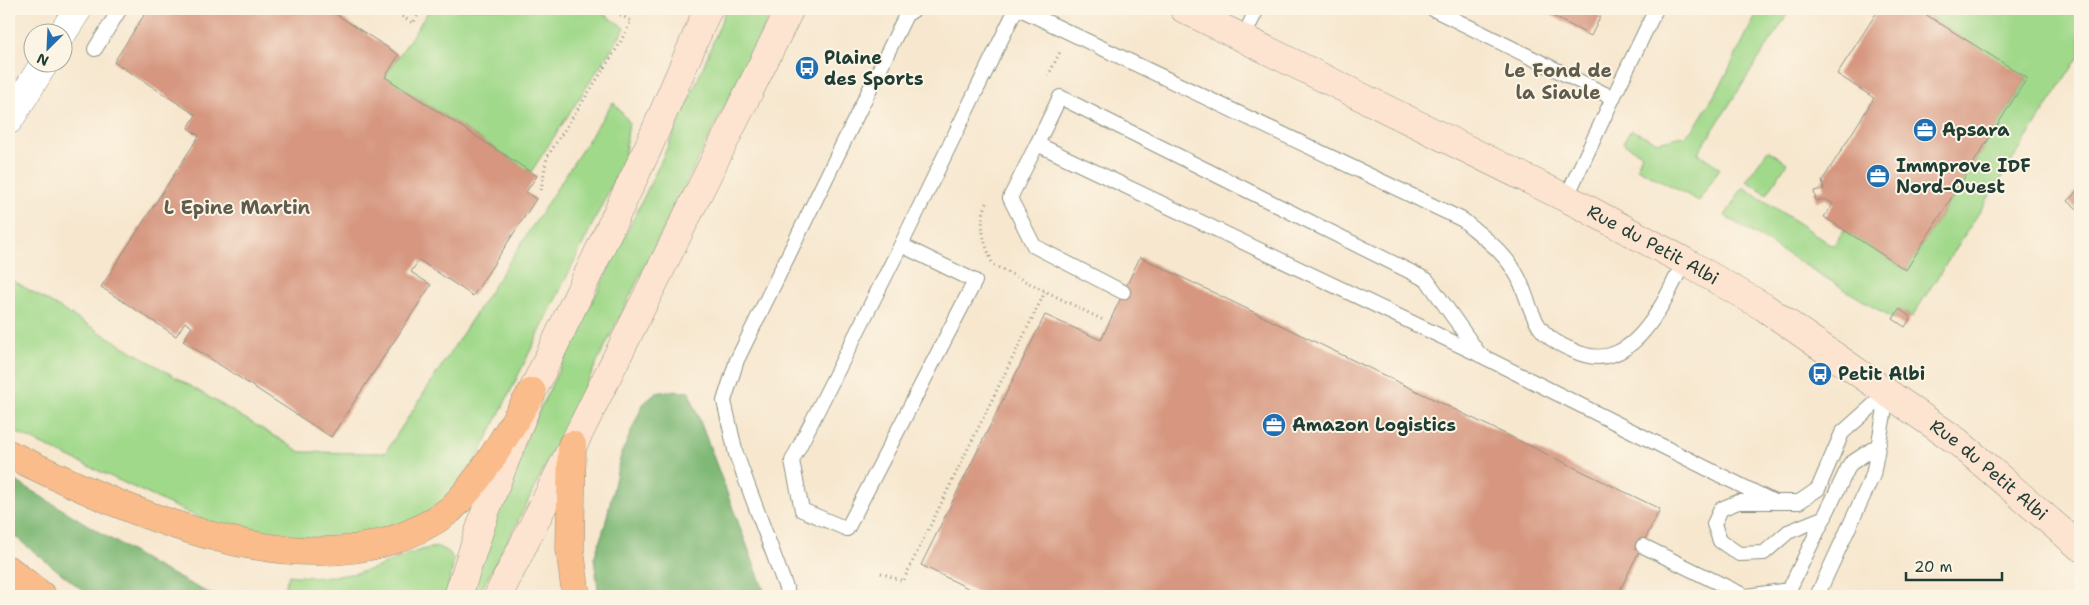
<svg xmlns="http://www.w3.org/2000/svg" width="2089" height="605" font-family="'Shantell Sans',sans-serif">
  <rect width="100%" height="100%" fill="#fcf5e5"/>
  <filter id="ink" filterUnits="userSpaceOnUse"><feTurbulence type="fractalNoise" baseFrequency=".02" numOctaves="2"/><feDisplacementMap in="SourceGraphic" scale="10" xChannelSelector="R" yChannelSelector="G"/><feConvolveMatrix kernelMatrix="1 2 1 2 8 2 1 2 1" color-interpolation-filters="sRGB"/></filter>
  <filter id="wash" filterUnits="userSpaceOnUse"><feTurbulence type="fractalNoise" baseFrequency=".0096" numOctaves="4" result="noise"/><feDisplacementMap in="SourceGraphic" scale="20" xChannelSelector="R" yChannelSelector="G"/><feGaussianBlur stdDeviation="1.12" result="paint"/><feColorMatrix in="noise" values="0 0 0 0 0 0 0 0 0 0 0 0 0 0 0 0 0 1.4 0 .05"/><feComposite in="paint" operator="in"/></filter>
  <g filter="url(#wash)">
    <rect width="100%" height="100%" fill="#f7e7cf"/>
    <!-- green -->
    <g fill="#a1d98b" stroke="#608b60">
      <path d="M430,9H596L625,28L531,172L385,77Z"/>
      <path d="M726,9H761L771,13L517,523L478,596H469C486,549 500,496 521,450C588,303 669,161 726,9Z"/>
      <path d="M1759,9H1791L1698,153L1720,168L1699,201L1637,168L1642,154L1623,143L1631,130L1658,142L1686,135L1693,130L1723,81Z"/>
      <path d="M1917,9H2080V55L1912,317L1899,309L1893,319L1725,216L1743,187L1833,246L1844,230L1906,270L2027,79Z"/>
      <path d="M613,102L629,122L624,160L479,455L448,498L408,526L331,550L225,530L9,429V278L301,452L385,453Z"/>
      <path d="M1768,150L1787,163L1767,194L1746,181Z"/>
      <path d="M438,547L449,552L454,561L446,596H281L289,575C309,578 341,577 361,572C388,566 410,549 438,547Z"/>
    </g>
    <!-- forest -->
    <g fill="#80b977" stroke="#507b56">
      <path d="M668,391L689,392L766,596H599L594,558L605,525L621,455L643,404L656,393Z"/>
      <path d="M9,477L152,564L214,596H90L9,532Z"/>
    </g>
    <g id="blocks">
      <!-- building -->
      <g fill="#d6967f">
        <path d="M9,9H17L9,21Z"/>
        <path d="M148,9H290L297,13L299,9H328L399,55L385,77L537,176L526,192L536,199L473,296L419,260L411,272L431,285L331,437L183,341L192,327L185,322L176,336L101,287L199,136L188,128L196,115L114,62Z"/>
        <path d="M1539,9H1604L1591,36Z"/>
        <path d="M1879,9H1917L2027,78L1906,270L1824,217L1833,204L1826,199L1816,201L1814,191L1824,189L1822,181L1874,98L1837,74Z"/>
        <path d="M2080,187V211L2068,201Z"/>
        <path d="M1140,257L1660,509L1617,596H979L980,594L921,565L1045,315L1101,340Z"/>
        <path d="M1899,309L1911,317L1905,327L1893,319Z"/>
      </g>
    </g>
  </g>
  <g filter="url(#ink)">
    <use href="#blocks" fill-opacity="0" stroke="#8b9282" stroke-width="1"/>
    <g fill="none" stroke-linecap="round" stroke-linejoin="round">
      <!-- lane casing -->
      <g stroke="#8b9282" stroke-width="16">
        <g id="lane">
          <path d="M1020,9L1463,220C1484,238 1505,252 1518,277C1526,292 1529,311 1539,326C1546,337 1560,345 1572,350C1631,380 1664,303 1684,261"/>
          <path d="M1433,9L1613,98L1656,9"/>
          <path d="M1243,38L1257,9"/>
          <path d="M95,49L120,9"/>
          <path d="M1037,144L1060,97L1427,280L1480,355"/>
          <path d="M1566,198L1613,98"/>
          <path d="M901,245L975,281L847,529L802,510L792,461L901,245L1016,9"/>
          <path d="M1123,292L1034,246L1010,198L1037,144L1480,355L1774,502H1799L1818,489L1842,433L1888,392"/>
          <path d="M1771,502H1738L1721,509L1714,524L1720,541L1739,554L1764,553L1788,532L1825,517"/>
          <path d="M1643,546L1745,596"/>
          <path d="M789,596L736,454L724,401L737,360L906,15L915,9"/>
          <path d="M1747,596L1789,590L1850,464L1877,446"/>
          <path d="M1817,596L1873,475L1888,392"/>
        </g>
      </g>
      <!-- street casing -->
      <g stroke="#8b9282" stroke-width="29">
        <g id="street">
          <path d="M62,34L78,9"/>
          <path d="M9,120L45,62"/>
        </g>
      </g>
      <!-- secondary casing -->
      <g stroke="#8b9282" stroke-width="29">
        <g id="secondary">
          <path id="s1" d="M1184,9L1578,204L1684,261L1764,307L1958,442L2080,547"/>
          <path d="M458,596L487,507L532,392L647,150L708,9"/>
          <path d="M498,596L790,9"/>
        </g>
      </g>
      <!-- highway casing -->
      <g stroke="#8b9282" stroke-width="29">
        <g id="highway">
          <path d="M572,445L570,549L576,596"/>
          <path d="M9,454C136,515 325,605 450,510C484,477 507,432 532,392"/>
          <path d="M9,570L42,596"/>
        </g>
      </g>
      <!-- path -->
      <g stroke="#8b9282" stroke-width="3" stroke-dasharray="1 4" stroke-linecap="butt">
        <path d="M389,9L413,23L422,9"/>
        <path d="M1048,76L1060,52"/>
        <path d="M541,190L547,157L619,45L631,21L611,9"/>
        <path d="M987,203C977,225 985,244 993,265L1105,321"/>
        <path d="M881,573L903,581L1045,292"/>
      </g>
      <!-- lane -->
      <use href="#lane" stroke="#fff" stroke-width="14"/>
      <!-- street -->
      <use href="#street" stroke="#fff" stroke-width="28"/>
      <!-- secondary -->
      <use href="#secondary" stroke="#fde4d1" stroke-width="28"/>
      <!-- highway -->
      <use href="#highway" stroke="#fabc8b" stroke-width="28"/>
    </g>
  </g>
  <!-- icons -->
  <defs>
    <g id="bus-disc" transform="scale(1.25)"><circle r="9.5" fill="#1f6fb2" stroke="#fcf5e5"/><path d="M-5-6H5V4H4V6H2V4H-2V6H-4V4H-5ZM-3.5-4V0h7V-4ZM-3.5 1.2v1.5H-2V1.2ZM2 1.2v1.5H3.5V1.2Z" fill="#fff"/></g>
    <g id="office-disc" transform="scale(1.25)"><circle r="9.5" fill="#1f6fb2" stroke="#fcf5e5"/><path d="M-6-3h4V-5.5h4V-3h4V5H-6ZM-1-4.5V-3h2v-1.5ZM-6 0V1H6V0Z" fill="#fff"/></g>
  </defs>
  <g fill-rule="evenodd">
    <use href="#bus-disc" x="807" y="68"/>
    <use href="#office-disc" x="1925" y="130"/>
    <use href="#office-disc" x="1878" y="176"/>
    <use href="#bus-disc" x="1820" y="374"/>
    <use href="#office-disc" x="1274" y="425"/>
  </g>
  <g text-anchor="middle" stroke-width="4" stroke-linejoin="round" paint-order="stroke">
    <!-- poi labels -->
    <g font-size="18" font-weight="bold" fill="#1f3d34" stroke="#fcf5e5" text-anchor="start">
      <text x="824" y="64">Plaine<tspan x="824" dy="21">des Sports</tspan></text>
      <text x="1942" y="136">Apsara</text>
      <text x="1896" y="172">Immprove IDF<tspan x="1896" dy="21">Nord-Ouest</tspan></text>
      <text x="1838" y="380">Petit Albi</text>
      <text x="1292" y="431">Amazon Logistics</text>
    </g>
    <!-- street labels -->
    <g font-size="18" fill="#1f3d34" stroke="#fcf5e5">
      <text dy="6" stroke="none"><textPath href="#s1" startOffset="525">Rue du Petit Albi</textPath></text>
      <text dy="6" stroke="none"><textPath href="#s1" startOffset="930">Rue du Petit Albi</textPath></text>
    </g>
    <!-- neighbourhood labels -->
    <g font-size="19" font-weight="bold" fill="#5f5c4e" stroke="#fcf5e5">
      <text x="1558" y="77">Le Fond de<tspan x="1558" dy="22">la Siaule</tspan></text>
      <text x="237" y="214">L Epine Martin</text>
    </g>
  </g>
  <!-- margin -->
  <rect width="2089" height="605" fill="none" stroke="#fcf5e5" stroke-width="30"/>
  <!-- north arrow -->
  <g transform="translate(48 48) rotate(204)"><circle r="24" fill="#fcf5e5" stroke="#a4ab9e"/>
  <path d="M0-4L9 19L0 12L-9 19Z" fill="#1f6fb2"/>
  <text y="-8" font-size="14" font-weight="bold" text-anchor="middle" fill="#1f3d34">N</text>
  </g>
  <!-- scale -->
  <path d="M1906 572v8h96v-8" fill="none" stroke="#1f3d34" stroke-width="2.5"/>
  <text x="1914" y="572" font-size="15" fill="#1f3d34" stroke="#fcf5e5" stroke-width="4" paint-order="stroke">20 m</text>
</svg>
